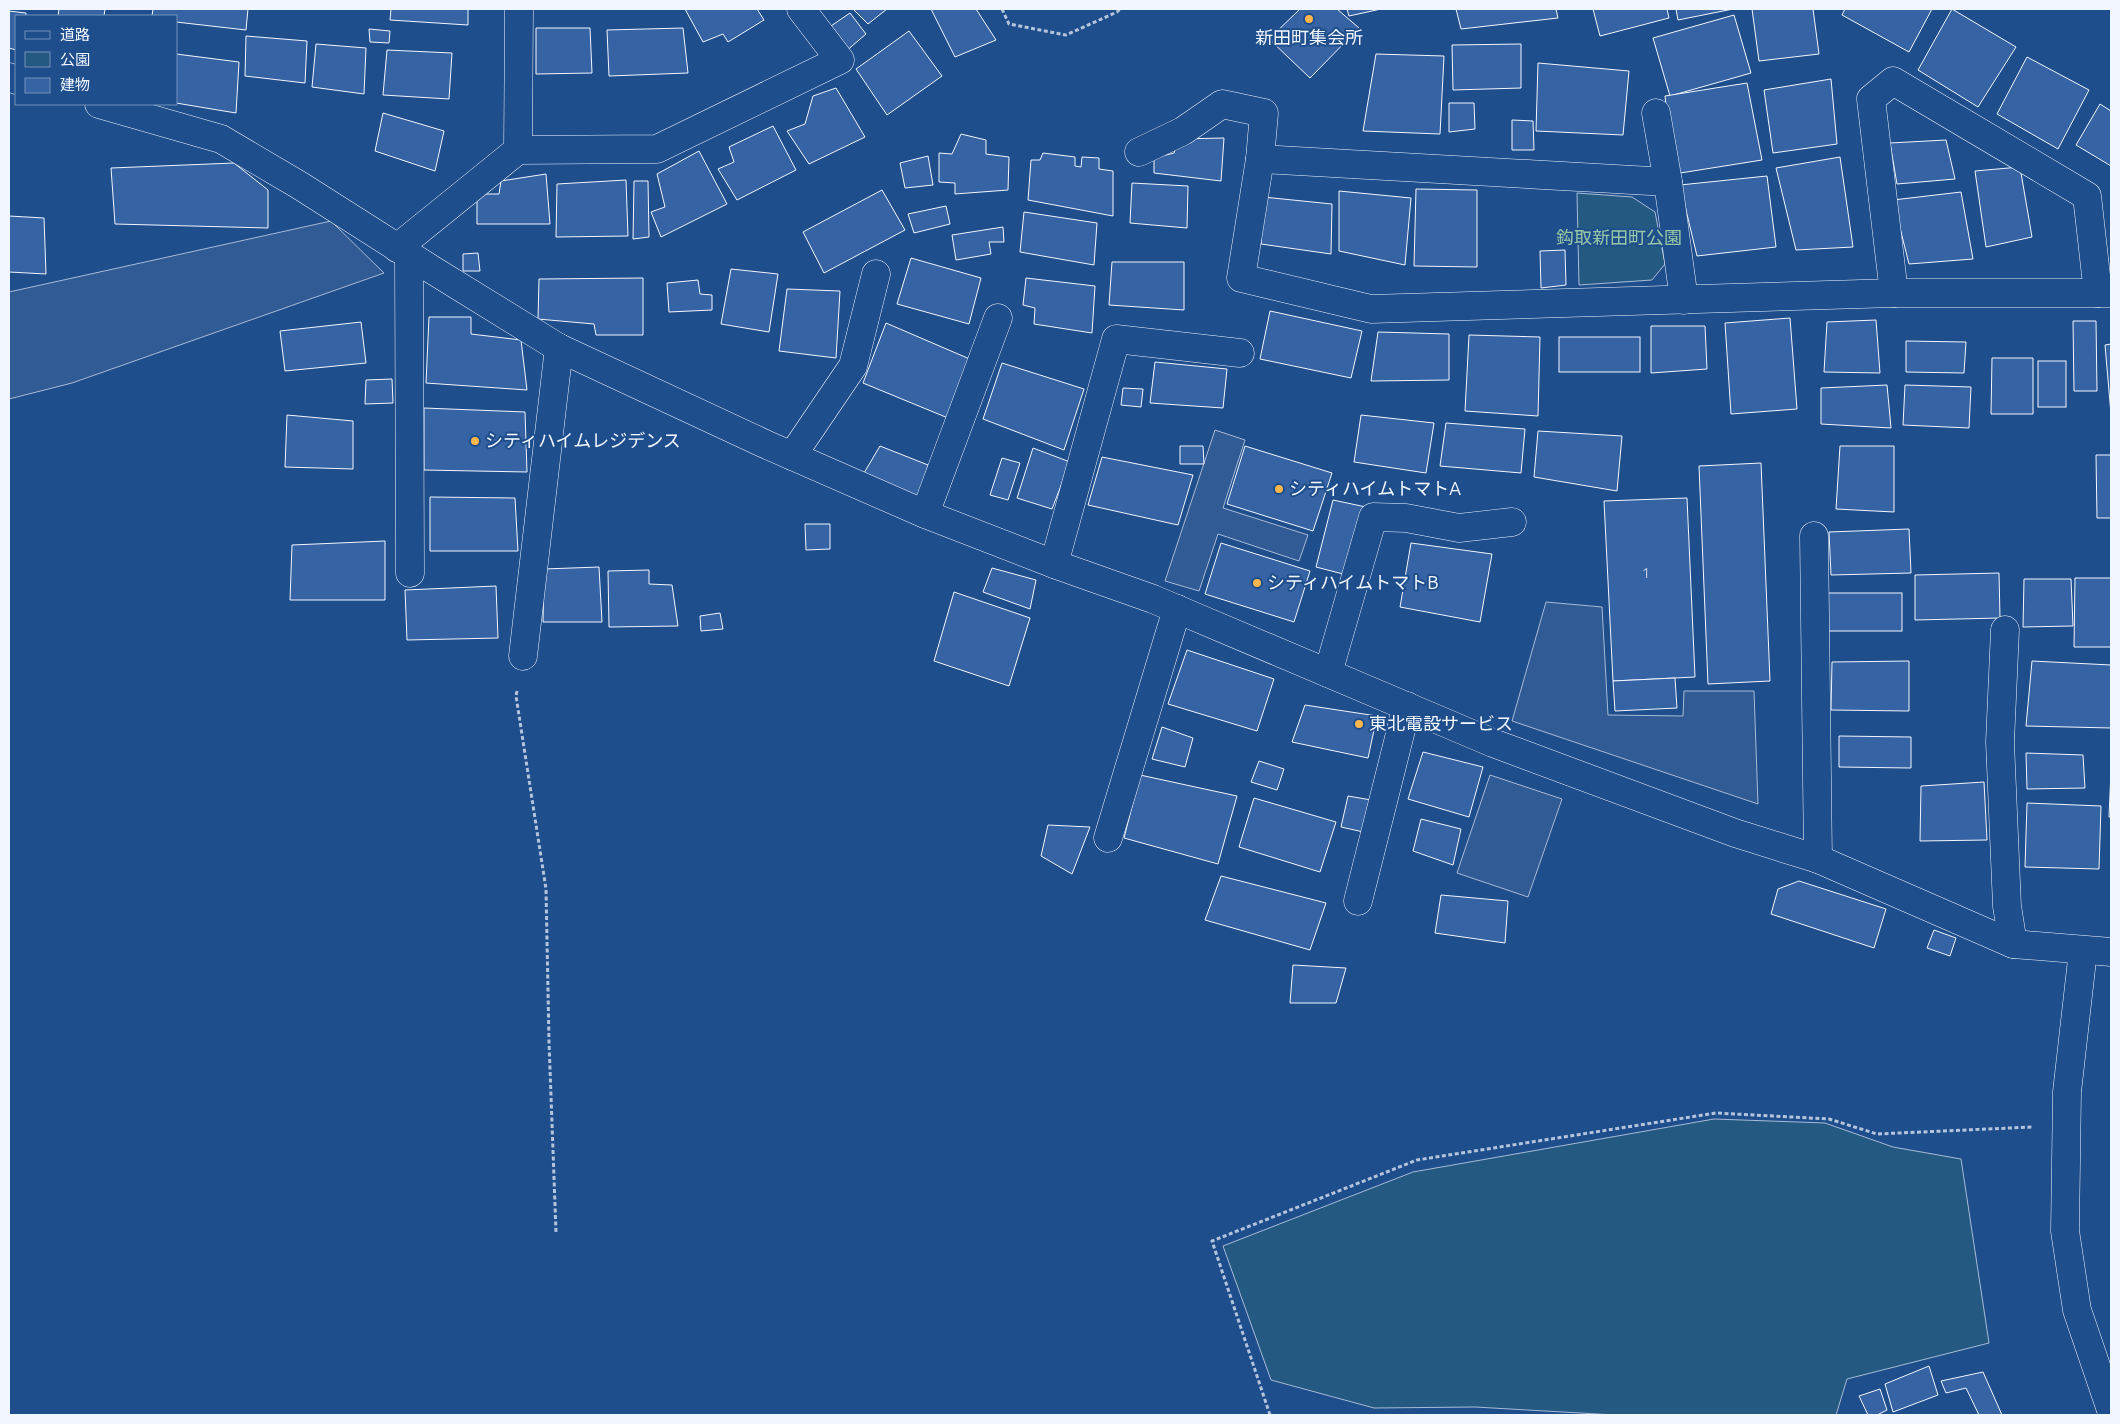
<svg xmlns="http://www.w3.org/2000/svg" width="2120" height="1424" font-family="Ubuntu,'Noto Sans JP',sans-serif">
  <rect width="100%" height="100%" fill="#1f4e8c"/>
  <!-- green -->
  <g fill="#245a82" stroke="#a8bbd7">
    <path d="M1577,193L1632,197L1655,212L1665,264L1652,280L1579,285Z"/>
    <path d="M1714,1119L1825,1123L1893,1147L1961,1159L1989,1343L1847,1379L1836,1415H1615L1475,1407L1374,1408L1271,1380L1223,1246L1413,1172Z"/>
  </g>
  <!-- parking -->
  <g fill="#305b95" stroke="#a8bbd7">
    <path d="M331,221L384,273L72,383L9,399V292Z"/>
    <path d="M1215,430L1245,440L1223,508L1308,535L1299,561L1218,534L1199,591L1165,581Z"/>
    <path d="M1546,602L1602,607L1608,715L1683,716L1684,691H1754L1758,804L1512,721Z"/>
    <path d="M1490,775L1562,799L1528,897L1457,873Z"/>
  </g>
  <!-- building -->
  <g fill="#3563a3" stroke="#f2f6ff">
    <path d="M59,9H105L104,16H58Z"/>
    <path d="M153,9H248L246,30L176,22V16H152Z"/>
    <path d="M391,9H468V25L390,20Z"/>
    <path d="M685,9H757L764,20L728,42L723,34L703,42Z"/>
    <path d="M853,9H887L868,24Z"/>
    <path d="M931,9H976L996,40L955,57Z"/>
    <path d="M1300,9H1337L1359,28L1310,78L1269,39Z"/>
    <path d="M1347,9H1381L1349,16Z"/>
    <path d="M1456,9H1556L1558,18L1461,29Z"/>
    <path d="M1593,9H1667L1669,18L1600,36Z"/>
    <path d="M1676,9H1733L1678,20Z"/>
    <path d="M1752,9H1813L1819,54L1759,61Z"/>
    <path d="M1845,9H1932L1909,52L1842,15Z"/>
    <path d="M1952,9L2016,47L1978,107L1918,70Z"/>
    <path d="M9,11L26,13V16H16V50L9,48Z"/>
    <path d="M850,13L866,34L845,52L828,28Z"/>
    <path d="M1734,15L1751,73L1670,96L1653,38Z"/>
    <path d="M536,28H590L592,73L536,74Z"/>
    <path d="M683,28L688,73L609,76L607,30Z"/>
    <path d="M369,29L390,31L389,43L370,42Z"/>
    <path d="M909,31L942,76L887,115L856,69Z"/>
    <path d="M246,36L307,41L305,83L245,76Z"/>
    <path d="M316,44L366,48L364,94L312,87Z"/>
    <path d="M1521,44V88L1453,90L1452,45Z"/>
    <path d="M387,50L452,53L449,99L383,95Z"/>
    <path d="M176,54L239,62L236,113L176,103Z"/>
    <path d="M1376,54L1444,56L1440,134L1363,131Z"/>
    <path d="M2027,57L2089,90L2058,149L1997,114Z"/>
    <path d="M1538,63L1629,71L1623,135L1536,131Z"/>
    <path d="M1831,79L1837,144L1773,153L1764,90Z"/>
    <path d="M1747,83L1762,160L1674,174L1665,96Z"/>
    <path d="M836,88L865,137L809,164L787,131L805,124L813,96Z"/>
    <path d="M1449,103H1474L1475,129L1449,132Z"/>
    <path d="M2100,104L2111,111V166L2076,145Z"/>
    <path d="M383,113L444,131L435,171L375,151Z"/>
    <path d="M1512,120L1533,121L1534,150H1512Z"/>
    <path d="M773,126L796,170L737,200L718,169L734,162L729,147Z"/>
    <path d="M961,134L986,140V154L1009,157L1008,190L955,194V183L939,182V153L952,154Z"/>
    <path d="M1224,138L1221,181L1154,173V158L1174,153L1178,139Z"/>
    <path d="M1946,140L1955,179L1897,184L1890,143Z"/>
    <path d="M699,151L727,204L661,237L651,212L665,207L657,174Z"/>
    <path d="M1043,153L1075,157V166L1081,167L1082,157L1099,158V169L1113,171V216L1028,200L1031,160H1040Z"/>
    <path d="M928,156L933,185L905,188L900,163Z"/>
    <path d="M1840,157L1853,247L1796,250L1776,168Z"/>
    <path d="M234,163L268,190V228L115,224L111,168Z"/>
    <path d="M2020,167L2032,237L1986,247L1975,171Z"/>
    <path d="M546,174L550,224H477V194H499L501,181Z"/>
    <path d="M1767,176L1776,247L1697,256L1680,185Z"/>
    <path d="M626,180L628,236L556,237L557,184Z"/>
    <path d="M634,181H648L649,237L633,239Z"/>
    <path d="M1132,183L1188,186L1187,228L1130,223Z"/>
    <path d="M1416,189L1477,190V267L1414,266Z"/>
    <path d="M882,190L905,230L824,273L803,232Z"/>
    <path d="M1339,191L1411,198L1405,265L1339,251Z"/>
    <path d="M1961,192L1973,259L1909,264L1893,200Z"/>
    <path d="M1263,197L1332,204L1331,254L1261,244Z"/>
    <path d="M946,206L950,224L914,233L908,214Z"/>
    <path d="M1024,212L1097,223L1094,265L1020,252Z"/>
    <path d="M9,216L44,218L46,274L9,272Z"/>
    <path d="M1003,227L1004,242H989L991,254L956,260L952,235Z"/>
    <path d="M1565,250L1566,285L1541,288L1540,251Z"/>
    <path d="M478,253L480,271H463V254Z"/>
    <path d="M911,258L981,278L969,324L897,304Z"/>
    <path d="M1112,262H1184V310L1109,305Z"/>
    <path d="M731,269L778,274L769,332L721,324Z"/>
    <path d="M643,278V335H596L594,324L538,319L539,279Z"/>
    <path d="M1026,278L1095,286L1092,333L1034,324L1035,308L1023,305Z"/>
    <path d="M698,280L700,294L712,295V310L669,312L667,283Z"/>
    <path d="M787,289L840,291L836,358L779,351Z"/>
    <path d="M1270,311L1362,331L1351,378L1260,359Z"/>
    <path d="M429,317H471V334L521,340L527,390L426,383Z"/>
    <path d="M1790,318L1797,409L1731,414L1725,323Z"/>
    <path d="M1876,320L1880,373L1824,372L1827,322Z"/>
    <path d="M2073,321H2096L2097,391H2074Z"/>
    <path d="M361,322L366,363L285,371L280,331Z"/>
    <path d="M886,323L972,360L948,418L863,383Z"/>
    <path d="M1651,326H1705L1707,369L1651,373Z"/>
    <path d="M1378,332L1449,334V380L1371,381Z"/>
    <path d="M1469,335L1540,337L1538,416L1465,411Z"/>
    <rect x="1559" y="337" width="81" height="35"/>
    <path d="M1906,341L1966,342L1964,373L1906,372Z"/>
    <path d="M2111,344V414L2105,345Z"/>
    <path d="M1992,358H2033V414H1991Z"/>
    <rect x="2038" y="361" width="28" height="46"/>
    <path d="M1155,362L1227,369L1223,408L1150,403Z"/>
    <path d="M1002,363L1084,389L1064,450L983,419Z"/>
    <path d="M392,379L393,403L365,404L366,380Z"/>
    <path d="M1887,385L1891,428L1821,424V388Z"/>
    <path d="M1905,385L1971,387L1969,428L1903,425Z"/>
    <path d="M1123,388L1143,389L1141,407L1121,405Z"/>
    <path d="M424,408L525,412L527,472L424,470Z"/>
    <path d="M287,415L353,421V469L285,467Z"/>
    <path d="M1361,415L1434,423L1426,473L1354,462Z"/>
    <path d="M1446,423L1525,429L1521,473L1440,466Z"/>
    <path d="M1538,431L1622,436L1617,491L1534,477Z"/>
    <path d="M880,446L928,465L919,499L864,473Z"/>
    <path d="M1180,446H1203L1204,464H1180Z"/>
    <path d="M1245,446L1332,473L1313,531L1227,504Z"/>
    <path d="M1840,446H1894V512L1836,509Z"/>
    <path d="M1033,448L1070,462L1052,509L1017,498Z"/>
    <path d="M2096,455H2111V518H2097Z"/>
    <path d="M1102,457L1193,475L1178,525L1088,505Z"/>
    <path d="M1002,458L1020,463L1008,500L990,495Z"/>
    <path d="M1761,463L1770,681L1708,684L1699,466Z"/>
    <path d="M430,497L515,498L518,551H430Z"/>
    <path d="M1687,498L1695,677L1613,681L1604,501Z"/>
    <path d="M1333,500L1366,507L1347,575L1316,567Z"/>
    <path d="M805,524H830V549L806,550Z"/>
    <path d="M1909,529L1911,573L1831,575L1829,532Z"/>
    <path d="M385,541V600H290L292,545Z"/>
    <path d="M1221,543L1310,571L1294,622L1205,594Z"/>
    <path d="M1411,543L1492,554L1480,622L1400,607Z"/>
    <path d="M599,567L602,622H543L544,569Z"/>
    <path d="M992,568L1036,580L1030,609L983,592Z"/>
    <path d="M649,570V584L672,585L678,626L609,627L608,571Z"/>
    <path d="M1999,573L2000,618L1915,620V575Z"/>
    <path d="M2075,578H2111V647H2074Z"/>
    <path d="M2024,579H2071L2073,626L2023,627Z"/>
    <path d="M496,586L498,638L407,640L405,590Z"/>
    <path d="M954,592L1030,618L1009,686L934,661Z"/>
    <rect x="1825" y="593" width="77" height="38"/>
    <path d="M720,613L723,629L701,631L700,616Z"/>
    <path d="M1187,650L1274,679L1257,731L1168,704Z"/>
    <path d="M1909,661V711L1831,710L1832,662Z"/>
    <path d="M2032,661L2111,665V728L2026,726Z"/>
    <path d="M1675,678L1677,708L1615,711L1613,681Z"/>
    <path d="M1305,705L1377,716L1368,758L1292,742Z"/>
    <path d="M1162,727L1193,738L1185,767L1152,759Z"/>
    <path d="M1839,736L1911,737V768L1839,767Z"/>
    <path d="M1423,752L1483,767L1469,817L1408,799Z"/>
    <path d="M2026,753L2083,755L2085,788L2027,789Z"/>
    <path d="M1259,761L1284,769L1277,790L1251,782Z"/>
    <path d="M2111,771V817H2109Z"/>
    <path d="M1140,775L1237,796L1218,864L1124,838Z"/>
    <path d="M1984,782L1987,840L1920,841L1921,786Z"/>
    <path d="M1348,796L1377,801L1368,833L1341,827Z"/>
    <path d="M1254,798L1336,822L1320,872L1239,847Z"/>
    <path d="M2027,803L2101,806L2099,869L2025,867Z"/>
    <path d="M1421,819L1461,829L1453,865L1413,851Z"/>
    <path d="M1048,825L1090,827L1072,874L1041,856Z"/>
    <path d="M1221,876L1326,903L1310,950L1205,920Z"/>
    <path d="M1799,881L1886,909L1874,948L1771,914L1778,889Z"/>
    <path d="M1441,895L1508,901L1505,943L1435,933Z"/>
    <path d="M1934,930L1956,938L1950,956L1927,948Z"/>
    <path d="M1293,965L1346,968L1336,1003H1290Z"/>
    <path d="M1929,1366L1938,1395L1893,1412L1885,1384Z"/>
    <path d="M1983,1372L2002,1415H1979L1966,1388L1946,1393L1941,1381Z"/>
    <path d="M1880,1389L1887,1410L1877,1415H1868L1859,1396Z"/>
  </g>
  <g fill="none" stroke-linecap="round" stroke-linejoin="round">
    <!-- minor casing -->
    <g stroke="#f2f6ff" stroke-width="29">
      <g id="minor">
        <path d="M9,77L16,80"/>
        <path d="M99,104L221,139L299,185L431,269L559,348L765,444L925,514L1054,564L1153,599L1493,743L1735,833L1818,859L2013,944L2111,952"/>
        <path d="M518,150L657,149L840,60L801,9"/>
        <path d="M1139,152L1183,131L1222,104L1264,113L1260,159L1241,278L1371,309L1894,293H2111"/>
        <path d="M1260,159L1668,182L1656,113"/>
        <path d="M1668,182L1684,300"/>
        <path d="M397,248L518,150L519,9"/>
        <path d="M409,255L410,573"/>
        <path d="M1894,293L1871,99L1893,81L2087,196L2098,293"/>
        <path d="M792,456L853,366L876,274"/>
        <path d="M925,514L998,318"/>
        <path d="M1814,536L1818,859"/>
        <path d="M1054,564L1116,339L1240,353"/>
        <path d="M2005,630L2000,742L2007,906L2013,944"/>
        <path d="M523,656L559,348"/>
        <path d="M1328,673L1373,517L1406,518L1459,528L1512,522"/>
        <path d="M1108,838L1177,609"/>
        <path d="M1358,901L1407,706"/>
        <path d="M2083,951L2067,1092L2065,1231L2077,1310L2111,1410"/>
      </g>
    </g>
    <!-- path -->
    <g stroke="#b3c4dc" stroke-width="3" stroke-dasharray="4 2.5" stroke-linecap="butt">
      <path d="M1002,9L1009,24L1066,35L1117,12L1120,9"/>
      <path d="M517,691L516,696L546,889L549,1042L556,1232"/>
      <path d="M1270,1415L1212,1241L1417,1160L1716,1113L1829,1119L1877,1134L2032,1127"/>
    </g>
    <!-- minor -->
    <use href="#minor" stroke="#1f4e8c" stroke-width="28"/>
  </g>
  <!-- markers -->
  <g fill="#ffb74d" stroke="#1f4e8c" stroke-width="2">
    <circle cx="1309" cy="19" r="5"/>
    <circle cx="475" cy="441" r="5"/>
    <circle cx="1279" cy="489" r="5"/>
    <circle cx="1257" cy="583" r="5"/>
    <circle cx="1359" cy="724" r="5"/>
  </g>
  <g text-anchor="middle" stroke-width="4" stroke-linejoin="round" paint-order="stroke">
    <!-- number labels -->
    <g font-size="15" fill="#c3d1e8">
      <text x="1646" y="578">1</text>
    </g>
    <!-- poi labels -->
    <g font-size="18" fill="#f2f6ff" stroke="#1f4e8c" text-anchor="start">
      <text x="1309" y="44" text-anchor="middle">新田町集会所</text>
      <text x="485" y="447">シティハイムレジデンス</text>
      <text x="1289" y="495">シティハイムトマトA</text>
      <text x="1267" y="589">シティハイムトマトB</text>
      <text x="1369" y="730">東北電設サービス</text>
    </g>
    <!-- park labels -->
    <g font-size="18" fill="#97c8a6" stroke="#1f4e8c">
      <text x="1619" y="244">鈎取新田町公園</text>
    </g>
  </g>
  <!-- border -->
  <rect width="2120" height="1424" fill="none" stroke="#f2f6ff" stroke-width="20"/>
  <!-- legend -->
  <rect x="15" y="15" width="162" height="90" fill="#1f4e8c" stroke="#7391ba"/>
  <rect x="25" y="31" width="25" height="8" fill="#1f4e8c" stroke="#7391ba"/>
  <text x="60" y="40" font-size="15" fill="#f2f6ff">道路</text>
  <rect x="25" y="52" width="25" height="15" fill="#245a82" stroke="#7391ba"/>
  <text x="60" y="65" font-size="15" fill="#f2f6ff">公園</text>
  <rect x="25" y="78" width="25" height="15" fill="#3563a3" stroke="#7391ba"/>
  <text x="60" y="90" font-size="15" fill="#f2f6ff">建物</text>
</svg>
